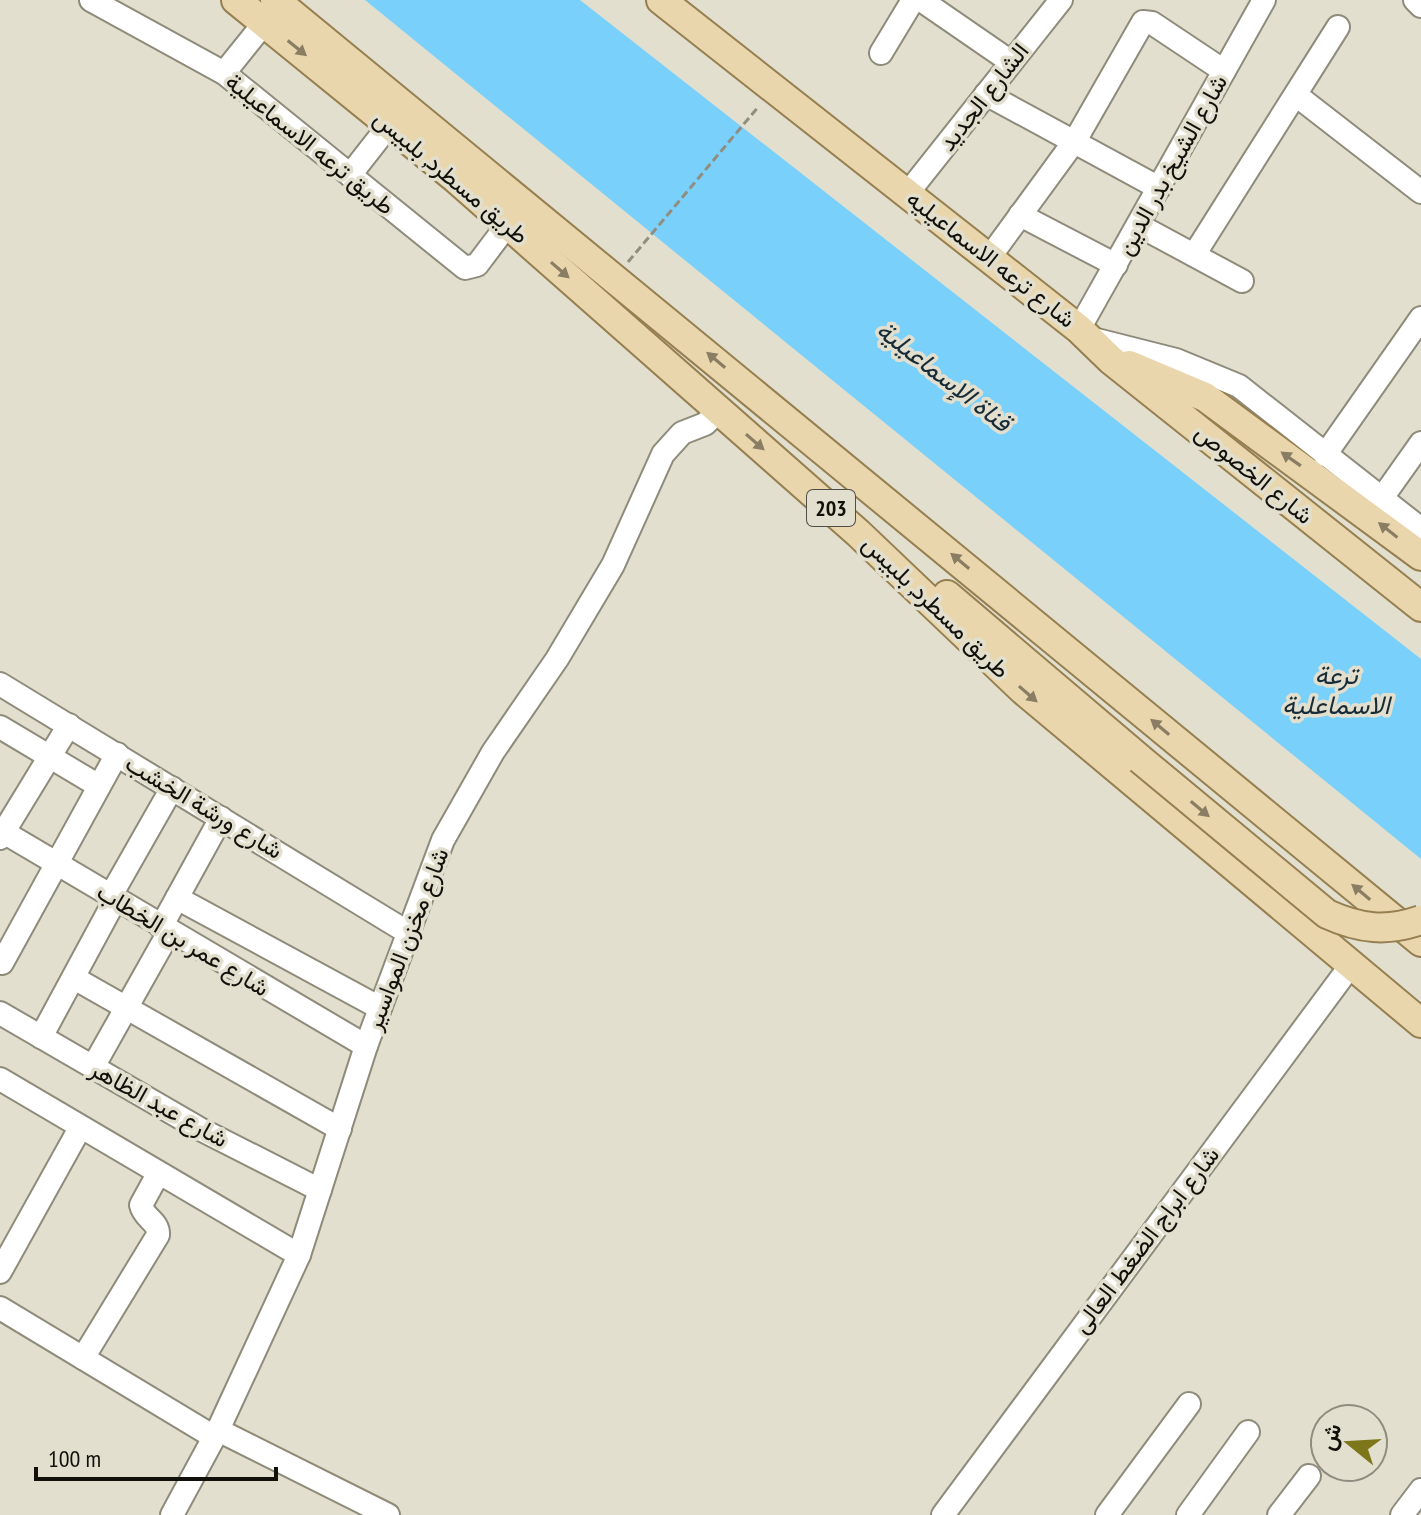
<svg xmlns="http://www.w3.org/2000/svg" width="1421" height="1515" font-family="'PT Sans Narrow',Vazirmatn,sans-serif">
  <rect width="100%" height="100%" fill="#e2dfce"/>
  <!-- water -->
  <path fill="#79d0fb" d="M365,0H580L1421,659V859Z"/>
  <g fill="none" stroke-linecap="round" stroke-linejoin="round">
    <!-- minor casing -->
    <g stroke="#8e8b7b" stroke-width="26">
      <g id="minor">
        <path d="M91,0L224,73L465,268L477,265L508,224"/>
        <path d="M921,0L1011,62"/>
        <path d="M1415,0L1421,6"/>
        <path d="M881,53L913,0"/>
        <path d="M224,73L265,22"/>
        <path d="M986,94L1159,188"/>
        <path d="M1296,95L1421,192"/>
        <path d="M350,175L390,124"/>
        <path d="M907,194L1061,0"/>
        <path d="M1020,215L1116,265"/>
        <path d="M1138,225L1242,281"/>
        <path d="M1194,255L1338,27"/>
        <path d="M989,258L1076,139L1143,22L1152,23L1224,71"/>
        <path d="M1079,329L1264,0"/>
        <path d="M1089,338L1176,360L1239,386L1421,529"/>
        <path d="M1325,455L1421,318"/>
        <path d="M1382,498L1421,443"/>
        <path d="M0,684L407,932"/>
        <path d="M0,727L99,786"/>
        <path d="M0,830L366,1046"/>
        <path d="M0,838L69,725"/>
        <path d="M110,897L172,788"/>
        <path d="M177,898L380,1008"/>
        <path d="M161,927L221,818"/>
        <path d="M2,963L117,754"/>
        <path d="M74,978L340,1129"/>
        <path d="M0,1013L200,1129L320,1190"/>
        <path d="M41,1037L115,900"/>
        <path d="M93,1067L169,932"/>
        <path d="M0,1079L299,1255"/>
        <path d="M0,1272L80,1128"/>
        <path d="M0,1308L214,1437"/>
        <path d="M83,1358L158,1235C159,1221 144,1219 141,1205L158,1174"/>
        <path d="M218,1430L388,1515"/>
        <path d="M172,1515L218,1430L299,1255L366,1046L443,840L493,752L557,659L613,565L663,454L682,433L705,424L720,410"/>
        <path d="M943,1515L1351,965"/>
        <path d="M1107,1515L1189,1404"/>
        <path d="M1188,1515L1248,1432"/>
        <path d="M1279,1515L1309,1476"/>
        <path d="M1402,1515L1421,1490"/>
      </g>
    </g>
    <!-- major casing -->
    <g stroke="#957f50" stroke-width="32">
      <g id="major">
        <path d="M236,0L455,178L858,533L1023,690L1421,1023"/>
        <path d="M275,0L1421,942"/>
        <path d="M661,0L1079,329L1111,360L1421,607"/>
        <path d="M1129,365L1205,397L1421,556"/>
        <path d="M947,595L1140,759"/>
      </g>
    </g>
    <!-- path -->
    <path stroke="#908d81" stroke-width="3" stroke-dasharray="8 4" stroke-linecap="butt" d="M628,262L759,106"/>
    <!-- minor -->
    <use href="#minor" stroke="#fff" stroke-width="22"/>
    <!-- major -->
    <use href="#major" stroke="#ead6ac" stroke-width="28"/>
    <!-- major-bridge casing -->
    <g stroke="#957f50" stroke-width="32" stroke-linecap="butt">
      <path id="major-bridge" d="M1140,759L1327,914C1360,929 1387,932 1421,920"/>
    </g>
    <!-- major-bridge -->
    <use href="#major-bridge" stroke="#ead6ac" stroke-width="28"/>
  </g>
  <!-- one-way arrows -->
  <defs><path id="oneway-solid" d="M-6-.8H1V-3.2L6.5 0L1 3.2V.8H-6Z" transform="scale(2)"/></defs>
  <g fill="#897d64">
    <use href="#oneway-solid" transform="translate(297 48) rotate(39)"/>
    <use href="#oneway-solid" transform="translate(560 270) rotate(41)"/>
    <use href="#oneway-solid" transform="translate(716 360) rotate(-140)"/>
    <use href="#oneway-solid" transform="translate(755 442) rotate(41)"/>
    <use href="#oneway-solid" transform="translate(1291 459) rotate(-145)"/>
    <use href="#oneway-solid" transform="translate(1388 530) rotate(-142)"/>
    <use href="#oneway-solid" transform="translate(960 561) rotate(-140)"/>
    <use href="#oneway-solid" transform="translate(1028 694) rotate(41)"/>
    <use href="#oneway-solid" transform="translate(1160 727) rotate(-140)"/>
    <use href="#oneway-solid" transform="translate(1200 809) rotate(40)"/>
    <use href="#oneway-solid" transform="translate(1361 892) rotate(-140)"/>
  </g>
  <g text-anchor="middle" stroke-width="7" stroke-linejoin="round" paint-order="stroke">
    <!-- shield labels -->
    <rect fill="#e2dfce" stroke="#504e46" stroke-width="2" x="807" y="490" width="48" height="36" rx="6"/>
    <g font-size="22" font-weight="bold" fill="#12100b">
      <text x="831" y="516">203</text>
    </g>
    <!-- street labels -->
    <g font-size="24" fill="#12100b" stroke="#e2dfce">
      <text transform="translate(984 97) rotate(-52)" y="8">الشارع الجديد</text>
      <text transform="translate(310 144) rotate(39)" y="8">طريق ترعه الاسماعيلية</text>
      <text transform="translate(1172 165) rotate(-61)" y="8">شارع الشيخ بدر الدين</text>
      <text transform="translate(451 177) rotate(40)" y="8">طريق مسطرد, بلبيس</text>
      <text transform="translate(991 259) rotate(38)" y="8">شارع ترعه الاسماعيليه</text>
      <text transform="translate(1254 474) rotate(39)" y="8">شارع الخصوص</text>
      <text transform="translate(936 607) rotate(44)" y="8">طريق مسطرد, بلبيس</text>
      <text transform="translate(204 807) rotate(31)" y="8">شارع ورشة الخشب</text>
      <text transform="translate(407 939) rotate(-69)" y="8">شارع مخزن المواسير</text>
      <text transform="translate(183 940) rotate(31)" y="8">شارع عمر بن الخطاب</text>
      <text transform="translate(159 1104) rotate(29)" y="8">شارع عبد الظاهر</text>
      <text transform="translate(1146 1240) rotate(-53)" y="8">شارع ابراج الضغط العالى</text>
    </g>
    <!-- water labels -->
    <g font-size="26" font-style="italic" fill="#182c37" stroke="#e2dfce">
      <text transform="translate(944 376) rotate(38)" y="9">قناة الإسماعيلية</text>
      <text x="1336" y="684">ترعة<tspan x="1336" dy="30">الاسماعلية</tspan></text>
    </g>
  </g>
  <!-- north arrow -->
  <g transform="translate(1349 1443) rotate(288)"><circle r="38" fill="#e2dfce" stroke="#8f8c80" stroke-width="2"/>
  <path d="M0-6L14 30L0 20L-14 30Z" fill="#7d761a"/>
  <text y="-12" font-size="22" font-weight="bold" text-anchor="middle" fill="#12100b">ش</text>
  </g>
  <!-- scale -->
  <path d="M36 1467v12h240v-12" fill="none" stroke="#12100b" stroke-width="4"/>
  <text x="48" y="1467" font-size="24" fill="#12100b" stroke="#e2dfce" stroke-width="6" paint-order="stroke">100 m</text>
</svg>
